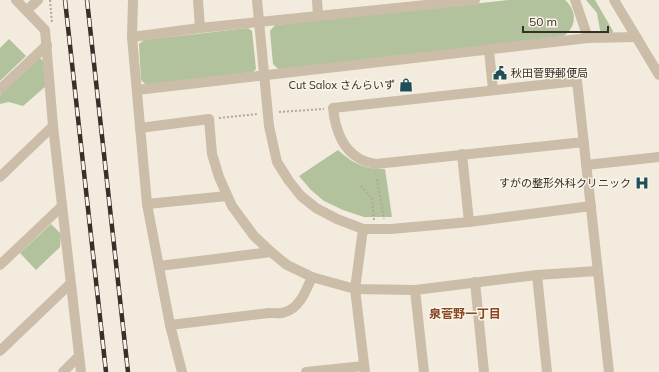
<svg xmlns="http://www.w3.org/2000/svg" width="659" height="372" font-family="Mulish,'Noto Sans JP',sans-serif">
  <rect width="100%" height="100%" fill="#f3ebdd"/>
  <!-- green -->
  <g fill="#b1c29c">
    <path d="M509,0H565C577,11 577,26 564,36L279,70L273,64L270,31L275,25Z"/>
    <path d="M586,0H595L613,31L612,34H603L600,30L597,13Z"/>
    <path d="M248,28L252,31L256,69L253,72L146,85L141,80L139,44L144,40Z"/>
    <path d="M9,39L26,56L0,81V48Z"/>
    <path d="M39,57L44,62L46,86L23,106L9,102L0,104V95Z"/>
    <path d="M338,150C352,163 365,170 385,169L392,217H364L343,210L324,201L311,190L299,176Z"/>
    <path d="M51,224L61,234L60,247L36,270L20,253Z"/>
  </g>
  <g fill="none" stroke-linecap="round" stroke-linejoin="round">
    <!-- path -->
    <g stroke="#b7a793" stroke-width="2" stroke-dasharray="2 2" stroke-linecap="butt">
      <path d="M50,0L52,23"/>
      <path d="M279,112L324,109"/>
      <path d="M219,118L258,114"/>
      <path d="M377,179L384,219"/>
      <path d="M361,186L372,199L374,220"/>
    </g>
    <!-- minor -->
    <g stroke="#cbbda8" stroke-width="10">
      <path d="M16,0L45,30L53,126L81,372"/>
      <path d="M133,0L132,37L147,204L170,325L182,372"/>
      <path d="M198,0L200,28"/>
      <path d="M257,0L269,126L277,162L289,181L301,196L316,208L337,219L363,229H391L469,222L591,206"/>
      <path d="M317,0L318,16"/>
      <path d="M575,0L588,38"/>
      <path d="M614,0L659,75"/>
      <path d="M27,10L38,0"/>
      <path d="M132,37L200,28L475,0"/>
      <path d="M489,50L493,90"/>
      <path d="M0,89L47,45"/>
      <path d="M137,90L588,38L636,37"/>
      <path d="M140,128L209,119L212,154L219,177L232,206L254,236L271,252L287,265L312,277L355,289L415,290L537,275L597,271"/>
      <path d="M584,142L376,164C371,163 365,162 360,159C342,149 335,128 333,108L577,81C588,178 598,275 609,372"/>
      <path d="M462,154L469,222"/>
      <path d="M586,165L659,157"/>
      <path d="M0,177L53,126"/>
      <path d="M147,204L227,196"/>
      <path d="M363,229L355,289L365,372"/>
      <path d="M0,265L62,206"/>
      <path d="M159,266L271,252"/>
      <path d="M537,275L547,372"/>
      <path d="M475,282L484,372"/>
      <path d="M415,290L424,372"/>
      <path d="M170,325L269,313C274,313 280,314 285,312C300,308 306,290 312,277"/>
      <path d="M0,351L70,284"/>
      <path d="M63,372L79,356"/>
      <path d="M306,372L364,366"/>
    </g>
    <!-- rail casing -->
    <g stroke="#382f29" stroke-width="4.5">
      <g id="rail">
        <path d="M65,0L106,372"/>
        <path d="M87,0L128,372"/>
      </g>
    </g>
    <!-- rail -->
    <use href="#rail" stroke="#faf4e9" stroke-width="3" stroke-dasharray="9" stroke-linecap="butt"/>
  </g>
  <!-- icons -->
  <defs>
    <g id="civic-bare" transform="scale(1.08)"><path d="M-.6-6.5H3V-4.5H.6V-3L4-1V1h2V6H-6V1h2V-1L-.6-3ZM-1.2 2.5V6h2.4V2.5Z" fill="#1d4e5a" stroke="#faf4e9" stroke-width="2.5" paint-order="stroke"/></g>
    <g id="shop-bare" transform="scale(1.08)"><path d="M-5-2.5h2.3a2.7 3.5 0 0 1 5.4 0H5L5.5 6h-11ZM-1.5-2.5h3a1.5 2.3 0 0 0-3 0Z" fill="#1d4e5a" stroke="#faf4e9" stroke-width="2.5" paint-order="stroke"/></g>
    <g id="hospital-bare" transform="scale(1.08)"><path d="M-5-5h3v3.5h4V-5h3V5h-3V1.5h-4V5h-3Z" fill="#1d4e5a" stroke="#faf4e9" stroke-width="2.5" paint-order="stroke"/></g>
  </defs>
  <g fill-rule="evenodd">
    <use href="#civic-bare" x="500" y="73"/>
    <use href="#shop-bare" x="406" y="85"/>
    <use href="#hospital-bare" x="642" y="183"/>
  </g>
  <g text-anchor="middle" stroke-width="3" stroke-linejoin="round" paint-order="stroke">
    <!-- poi labels -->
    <g font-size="11" fill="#382f29" stroke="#faf4e9" text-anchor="end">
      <text x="511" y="77" text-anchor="start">秋田菅野郵便局</text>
      <text x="395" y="89">Cut Salox さんらいず</text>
      <text x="631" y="187">すがの整形外科クリニック</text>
    </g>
    <!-- neighbourhood labels -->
    <g font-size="12" font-weight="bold" fill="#884621" stroke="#faf4e9">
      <text x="465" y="318">泉菅野一丁目</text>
    </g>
  </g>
  <!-- scale -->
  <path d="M523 26v6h85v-6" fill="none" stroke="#382f29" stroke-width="2"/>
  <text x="529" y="26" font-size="12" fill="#382f29" stroke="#faf4e9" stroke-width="3" paint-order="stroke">50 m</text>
</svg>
